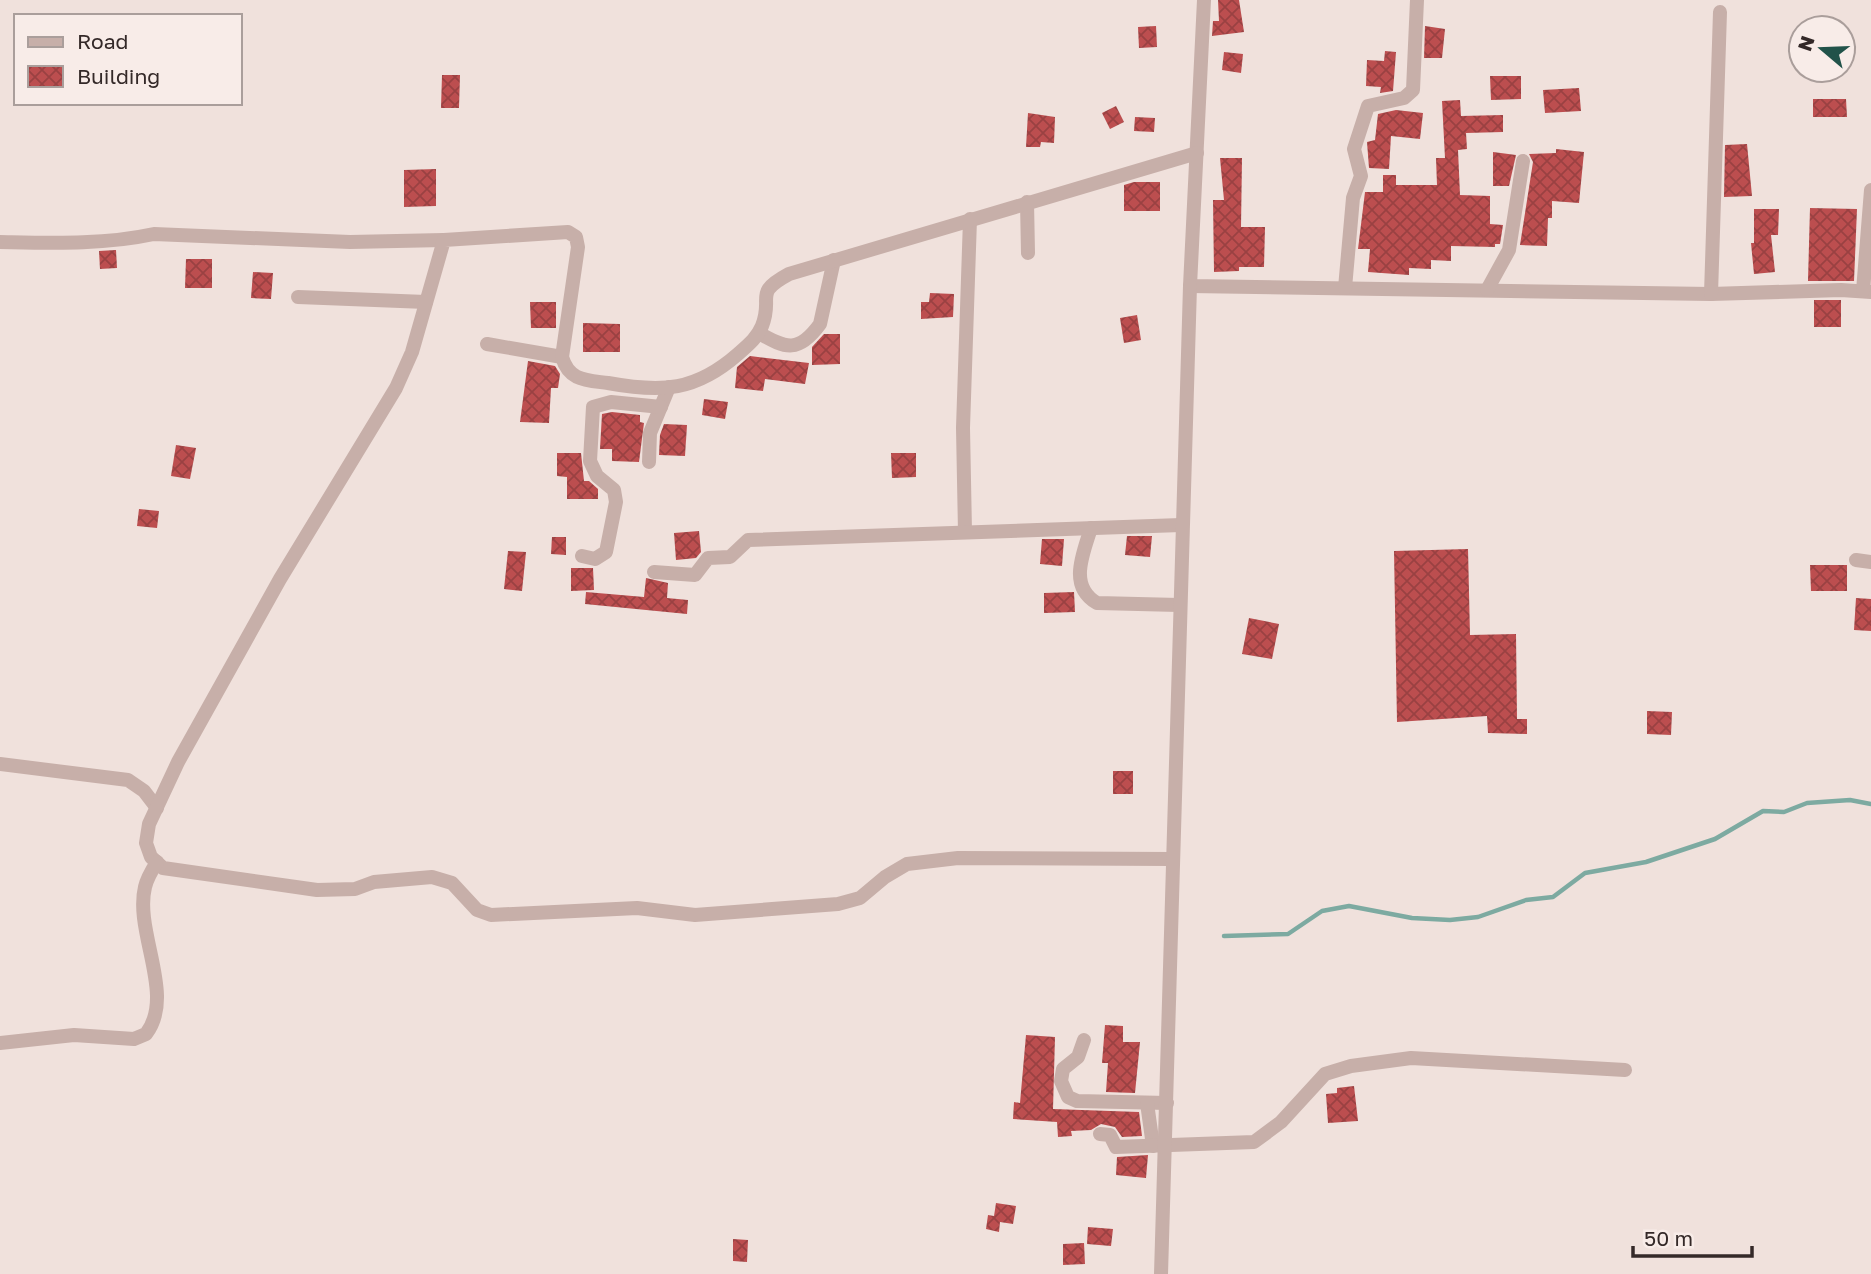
<svg xmlns="http://www.w3.org/2000/svg" width="1871" height="1274" font-family="'Golos Text',sans-serif">
  <defs>
    <pattern id="building-cross-hatch" width="8" height="8" patternUnits="userSpaceOnUse" patternTransform="scale(1.75)"><rect width="8" height="8" fill="#bc4e4f"/><path d="M0 0l8 8M0 8l8-8" fill="none" stroke="#9a4142"/></pattern>
  </defs>
  <rect width="100%" height="100%" fill="#f0e1dc"/>
  <g fill="none" stroke-linecap="round" stroke-linejoin="round">
    <!-- stream -->
    <path stroke="#7daaa1" stroke-width="4.5" d="M1224,936L1288,934L1322,911L1349,906L1412,918L1450,920L1478,917L1526,900L1553,897L1585,873L1646,862L1715,839L1763,811L1784,812L1807,803L1850,800L1871,804"/>
  </g>
  <!-- building -->
  <g fill="url(#building-cross-hatch)">
    <path d="M1218,0H1239L1244,32L1212,36L1213,21H1219Z"/>
    <path d="M1156,26L1157,47L1139,48L1138,27Z"/>
    <path d="M1425,26L1445,29L1442,58H1424Z"/>
    <path d="M1385,51L1396,52L1393,91L1380,93L1381,87L1366,86L1367,60L1384,61Z"/>
    <path d="M1224,52L1243,54L1241,73L1222,70Z"/>
    <path d="M442,75H460L459,108H441Z"/>
    <path d="M1490,76H1521V99L1491,100Z"/>
    <path d="M1579,88L1581,111L1545,113L1543,90Z"/>
    <path d="M1813,99H1846L1847,117H1813Z"/>
    <path d="M1460,100L1461,116L1503,115V132L1466,133L1467,149L1458,150L1460,195L1490,196V224L1503,225L1500,244H1495V247L1451,246V261L1431,260V269L1409,268V275L1368,272L1370,249H1358L1365,192H1383V175H1396V185H1437L1436,158H1445L1442,101Z"/>
    <path d="M1116,106L1124,122L1110,129L1102,113Z"/>
    <path d="M1396,110L1423,113L1420,139L1391,136L1389,169L1369,168L1367,142L1375,140L1378,114Z"/>
    <path d="M1028,113L1055,117L1054,143L1041,142L1040,147H1026Z"/>
    <path d="M1135,117L1155,118L1154,132L1134,131Z"/>
    <path d="M1747,144L1752,196L1724,197L1725,145Z"/>
    <path d="M1556,149L1584,152L1579,203L1552,201V218H1548L1547,246L1520,245L1533,162L1529,154L1556,153Z"/>
    <path d="M1493,152L1516,155L1509,186H1493Z"/>
    <path d="M1220,158H1242L1241,227H1265L1264,267H1239V271L1214,272L1213,200H1224Z"/>
    <path d="M436,169V206L404,207V170Z"/>
    <path d="M1134,182H1160V211H1124V185Z"/>
    <path d="M1810,208L1857,209L1854,281H1808Z"/>
    <path d="M1754,209H1779L1778,235H1771L1775,272L1754,274L1751,243H1754Z"/>
    <path d="M116,250L117,268L100,269L99,251Z"/>
    <path d="M186,259H212V288H185Z"/>
    <path d="M253,272L273,273L271,299L251,298Z"/>
    <path d="M930,293L954,294L953,317L921,319V302H929Z"/>
    <rect x="1814" y="300" width="27" height="27"/>
    <path d="M530,302H556V328H531Z"/>
    <path d="M1137,315L1141,340L1124,343L1120,318Z"/>
    <path d="M583,323L620,324V352H583Z"/>
    <path d="M824,334H840V364L812,365V347Z"/>
    <path d="M750,356L809,363L805,384L765,379L763,391L735,388L737,367Z"/>
    <path d="M528,361L555,366L560,374L558,388H551L549,423L520,422Z"/>
    <path d="M704,399L728,402L725,419L702,415Z"/>
    <path d="M612,412L640,415V422L644,423L639,462L612,461V449H600L602,414Z"/>
    <path d="M664,424L687,425L685,456L659,455L660,435Z"/>
    <path d="M176,445L196,448L190,479L171,476Z"/>
    <path d="M557,453H581L584,481H589L598,489V499H567V477L557,476Z"/>
    <path d="M891,453H916V477L892,478Z"/>
    <path d="M139,509L159,511L157,528L137,526Z"/>
    <path d="M699,531L701,552L696,558L676,560L674,533Z"/>
    <path d="M1127,536H1152L1150,557L1125,555Z"/>
    <path d="M552,537H566V555L551,554Z"/>
    <path d="M1042,539H1064L1062,566L1040,564Z"/>
    <path d="M1468,549L1470,635L1516,634L1517,719H1527V734L1488,733L1487,716L1397,722L1394,551Z"/>
    <path d="M508,551L526,552L522,591L504,589Z"/>
    <path d="M1810,565H1847V591H1811Z"/>
    <path d="M571,568H593L594,590L571,591Z"/>
    <path d="M646,578L668,583L667,598L688,600L687,614L585,604L586,592L644,597Z"/>
    <path d="M1074,592L1075,612L1044,613V593Z"/>
    <path d="M1856,598L1871,599V631L1854,630Z"/>
    <path d="M1249,618L1279,624L1272,659L1242,654Z"/>
    <path d="M1647,711L1672,712L1671,735L1647,734Z"/>
    <rect x="1113" y="771" width="20" height="23"/>
    <path d="M1105,1025L1123,1026V1042H1140L1135,1093L1106,1092L1108,1063H1102Z"/>
    <path d="M1026,1035L1055,1037L1053,1109L1139,1112L1142,1136L1122,1137L1115,1127L1101,1124L1091,1130L1071,1131L1072,1136L1058,1137L1057,1122L1013,1119L1014,1102L1020,1103Z"/>
    <path d="M1354,1086L1358,1121L1328,1123L1326,1094L1337,1093V1088Z"/>
    <path d="M1148,1155L1146,1178L1116,1175L1117,1157Z"/>
    <path d="M996,1203L1016,1206L1013,1224L1000,1222L999,1232L986,1229L988,1215L994,1216Z"/>
    <path d="M1088,1227L1113,1229L1111,1246L1087,1244Z"/>
    <path d="M733,1239L748,1240L747,1262L733,1261Z"/>
    <path d="M1084,1243L1085,1264L1063,1265V1244Z"/>
  </g>
  <g fill="none" stroke-linecap="round" stroke-linejoin="round">
    <!-- street -->
    <g stroke="#c7afa9" stroke-width="14">
      <path d="M1204,0L1190,286L1711,294L1841,290L1871,292"/>
      <path d="M1027,202L1028,253"/>
      <path d="M0,242C52,243 103,245 154,234L350,242L444,240"/>
      <path d="M1345,288L1353,198L1361,176L1354,149L1368,106L1404,98L1413,90L1417,0"/>
      <path d="M1487,290L1509,250L1523,161"/>
      <path d="M1863,291L1871,190"/>
      <path d="M1711,294L1720,12"/>
      <path d="M298,297L426,302"/>
      <path d="M759,333C786,349 799,353 820,324L834,260"/>
      <path d="M487,344L562,357"/>
      <path d="M649,462L650,433L669,387"/>
      <path d="M1091,528C1083,554 1068,586 1097,603L1179,605"/>
      <path d="M965,532L963,428L970,219"/>
      <path d="M582,556L595,559L606,552L616,502L614,490L597,476L590,461L593,407L611,402L661,407"/>
      <path d="M1856,560L1871,562"/>
      <path d="M654,572L695,575L708,558L730,557L748,540L1181,525"/>
      <path d="M0,764L128,780L144,791L157,808"/>
      <path d="M1171,859L958,858L907,864L885,877L860,898L838,904L695,915L637,908L491,915L477,910L452,883L432,877L374,882L355,889L317,890L163,868L151,857L146,843L149,824L178,762L280,579L396,388L412,352L444,240L568,232L576,237L578,247L562,357C569,381 586,380 608,383C662,393 696,391 738,354C748,345 757,338 762,326C774,296 752,294 789,274L1197,153"/>
      <path d="M1084,1040L1078,1057L1063,1069L1061,1081L1068,1097L1077,1101L1167,1103"/>
      <path d="M0,1043L74,1035L134,1039L146,1034C176,995 134,932 145,887C147,878 152,870 157,862"/>
      <path d="M1147,1103L1153,1146"/>
      <path d="M1100,1134L1110,1135L1116,1147L1254,1142L1281,1122L1325,1074L1351,1066L1411,1058L1625,1070"/>
      <path d="M1161,1274L1190,286"/>
    </g>
  </g>
  <!-- legend -->
  <rect x="14" y="14" width="228" height="91" fill="#f8ece8" stroke="#aa9e9b" stroke-width="2"/>
  <rect x="28" y="37" width="35" height="10" fill="#c7afa9" stroke="#aa9e9b" stroke-width="2"/>
  <text x="77" y="49" font-size="21" fill="#342928">Road</text>
  <rect x="28" y="66" width="35" height="21" fill="url(#building-cross-hatch)" stroke="#aa9e9b" stroke-width="2"/>
  <text x="77" y="84" font-size="21" fill="#342928">Building</text>
  <!-- north arrow -->
  <g transform="translate(1822 49) rotate(289)"><circle r="33" fill="#f8ece8" stroke="#aa9e9b" stroke-width="2"/>
  <path d="M0-5L12 26L0 18L-12 26Z" fill="#215249"/>
  <text y="-10" font-size="19" font-weight="bold" text-anchor="middle" fill="#342928">N</text>
  </g>
  <!-- scale -->
  <path d="M1633 1246v10h119v-10" fill="none" stroke="#342928" stroke-width="3.5"/>
  <text x="1644" y="1246" font-size="21" fill="#342928" stroke="#f8ece8" stroke-width="5" paint-order="stroke">50 m</text>
</svg>
